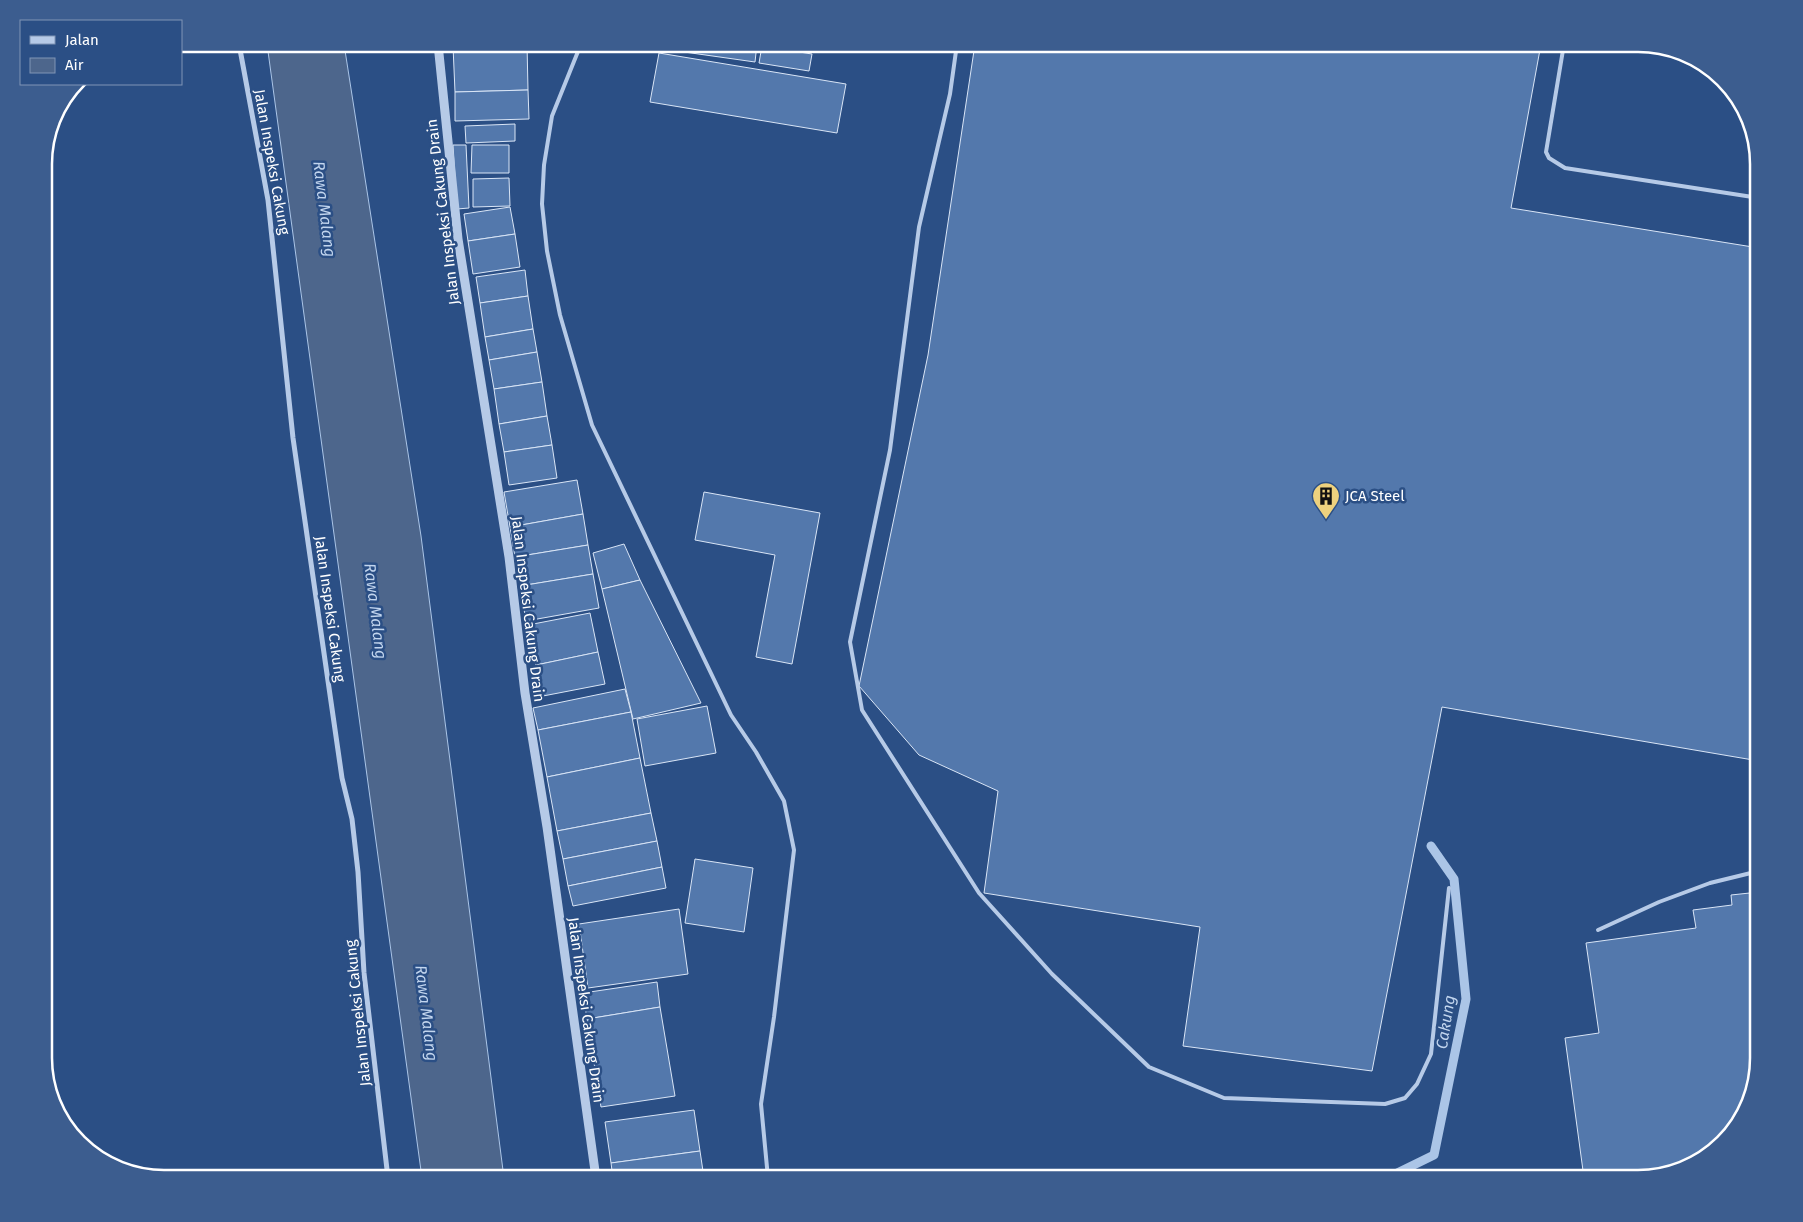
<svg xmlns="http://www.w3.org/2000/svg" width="1803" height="1222" font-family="'Fira Sans',sans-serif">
  <rect width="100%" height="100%" fill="#2b4f85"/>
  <!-- water -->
  <path fill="#4d668c" stroke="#abc5e7" d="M267,44H344L421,536L504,1178H422Z"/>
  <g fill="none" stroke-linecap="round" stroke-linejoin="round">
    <!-- stream -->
    <path stroke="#abc5e7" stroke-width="9" d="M1387,1178L1434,1155L1466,999L1454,879L1431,846"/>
  </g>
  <!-- building -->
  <g fill="#5378ac" stroke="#d9e5f6">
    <path d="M527,44L528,90L455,92L453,46Z"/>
    <path d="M657,44H757L755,62L656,48Z"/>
    <path d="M975,44H1541L1511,208L1759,248V761L1442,707L1372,1071L1183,1046L1200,927L984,893L998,791L919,755L859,686L928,355Z"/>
    <path d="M762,46L812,54L809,71L759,63Z"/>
    <path d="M659,53L846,84L837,133L650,102Z"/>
    <path d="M528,90L529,119L455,121V92Z"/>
    <path d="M515,124V141L466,143L465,126Z"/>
    <path d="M453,145H466L469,208L457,209Z"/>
    <path d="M472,145H509V173H471Z"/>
    <path d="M509,178L510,206L473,207V179Z"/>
    <path d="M510,207L515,234L468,241L464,214Z"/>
    <path d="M515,234L520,267L473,274L468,241Z"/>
    <path d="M525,270L528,296L480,303L476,277Z"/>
    <path d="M528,296L533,329L485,337L480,303Z"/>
    <path d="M533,329L537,352L489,360L485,337Z"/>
    <path d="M537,352L542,382L494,389L489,360Z"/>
    <path d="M542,382L547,416L499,424L494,389Z"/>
    <path d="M547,416L552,445L504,452L499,424Z"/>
    <path d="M552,445L557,478L509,485L504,452Z"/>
    <path d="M577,480L583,514L510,527L504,492Z"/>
    <path d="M704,492L820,513L792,664L756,657L775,555L695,540Z"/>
    <path d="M583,514L588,545L515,557L510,527Z"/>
    <path d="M624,544L640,580L602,589L593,553Z"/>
    <path d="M588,545L593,574L520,586L515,557Z"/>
    <path d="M593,574L599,608L526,621L520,586Z"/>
    <path d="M640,580L701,703L633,719L602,589Z"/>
    <path d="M590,613L598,652L536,665L528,625Z"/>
    <path d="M598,652L605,684L543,696L536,665Z"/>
    <path d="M625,689L631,712L538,730L533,708Z"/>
    <path d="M707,706L716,753L645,766L637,719Z"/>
    <path d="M631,712L640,758L547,777L538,730Z"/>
    <path d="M640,758L651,813L557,831L547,777Z"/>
    <path d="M651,813L657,841L563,859L557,831Z"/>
    <path d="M657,841L662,867L568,886L563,859Z"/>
    <path d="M695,859L753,868L744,932L685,923Z"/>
    <path d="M662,867L666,888L573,906L568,886Z"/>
    <path d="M1759,892V1058L1739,1125L1692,1166L1639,1178H1584L1565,1038L1599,1033L1586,943L1696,928L1693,910L1732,905L1731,895Z"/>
    <path d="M679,909L688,974L588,988L579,924Z"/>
    <path d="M657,982L660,1007L587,1019L583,993Z"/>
    <path d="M660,1007L675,1096L601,1107L587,1019Z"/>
    <path d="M694,1110L700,1151L611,1163L605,1122Z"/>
    <path d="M700,1151L704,1178H613L611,1163Z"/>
  </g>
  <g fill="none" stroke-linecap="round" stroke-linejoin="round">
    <!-- service -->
    <g stroke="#b6cae7" stroke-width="4">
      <path d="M581,44L552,116L544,165L542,204L547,251L560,315L592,425L731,715L756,752L784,801L794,850L774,1017L761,1104L768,1178"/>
      <path d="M957,44L950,94L919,227L890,450L850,642L862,710L979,893L1052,974L1149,1067L1224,1098L1385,1104L1405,1098L1417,1084L1431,1054L1449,888"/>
      <path d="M1564,44L1546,152L1549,158L1565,168L1759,198"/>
      <path d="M1598,930L1659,902L1710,883L1759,871"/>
    </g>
    <!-- minor -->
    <path stroke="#b6cae7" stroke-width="5" d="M239,44L268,200L293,438L342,778L352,819L358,872L364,973L388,1178"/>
    <!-- tertiary -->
    <path stroke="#b6cae7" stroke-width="9" d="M438,44L458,239L509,557L525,693L547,827L596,1178"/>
  </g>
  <!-- icons -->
  <defs>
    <g id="building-pin" transform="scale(1.4375)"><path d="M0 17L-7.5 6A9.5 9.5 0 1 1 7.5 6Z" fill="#edd17e" stroke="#2b4f85"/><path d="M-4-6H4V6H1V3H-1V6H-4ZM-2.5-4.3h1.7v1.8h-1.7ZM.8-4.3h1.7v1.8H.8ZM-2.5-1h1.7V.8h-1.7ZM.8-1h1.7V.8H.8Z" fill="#111"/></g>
  </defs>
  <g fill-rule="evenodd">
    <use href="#building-pin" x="1326" y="496"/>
  </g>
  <g text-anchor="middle" stroke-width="5" stroke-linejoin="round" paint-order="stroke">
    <!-- street labels -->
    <g font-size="15" fill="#fff" stroke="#2b4f85">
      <text transform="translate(272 162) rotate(80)" y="5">Jalan Inspeksi Cakung</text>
      <text transform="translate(443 212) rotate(-97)" y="5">Jalan Inspeksi Cakung Drain</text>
      <text transform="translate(330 609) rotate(82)" y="5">Jalan Inspeksi Cakung</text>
      <text transform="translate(528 609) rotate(83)" y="5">Jalan Inspeksi Cakung Drain</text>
      <text transform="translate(586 1010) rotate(82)" y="5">Jalan Inspeksi Cakung Drain</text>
      <text transform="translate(358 1013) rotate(-96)" y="5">Jalan Inspeksi Cakung</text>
    </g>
    <!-- poi labels -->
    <g font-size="15" fill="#fff" stroke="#2b4f85" text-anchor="start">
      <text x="1345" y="501">JCA Steel</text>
    </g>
    <!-- water labels -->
    <g font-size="16" font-style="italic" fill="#c2d5ee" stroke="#2b4f85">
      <text transform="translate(325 209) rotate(83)" y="6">Rawa Malang</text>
      <text transform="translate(376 611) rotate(83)" y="6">Rawa Malang</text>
      <text transform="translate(427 1013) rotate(83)" y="6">Rawa Malang</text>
      <text transform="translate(1445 1022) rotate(-81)" y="6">Cakung</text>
    </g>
  </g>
  <!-- crop -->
  <path d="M0 0H1803V1222H0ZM164 52H1638A112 112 0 0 1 1750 164V1058A112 112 0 0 1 1638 1170H164A112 112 0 0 1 52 1058V164A112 112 0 0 1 164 52Z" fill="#3c5d8f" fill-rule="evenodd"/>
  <path fill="none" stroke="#fff" stroke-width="2.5" d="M164 52H1638A112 112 0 0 1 1750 164V1058A112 112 0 0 1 1638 1170H164A112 112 0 0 1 52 1058V164A112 112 0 0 1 164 52Z"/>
  <!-- legend -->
  <rect x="20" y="20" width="162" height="65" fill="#2b4f85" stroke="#8095b6"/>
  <rect x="30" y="36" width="25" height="8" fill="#b6cae7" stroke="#8095b6"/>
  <text x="65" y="45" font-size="15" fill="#ffffff">Jalan</text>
  <rect x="30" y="58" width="25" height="15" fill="#4d668c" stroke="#8095b6"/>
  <text x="65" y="70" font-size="15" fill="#ffffff">Air</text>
</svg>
